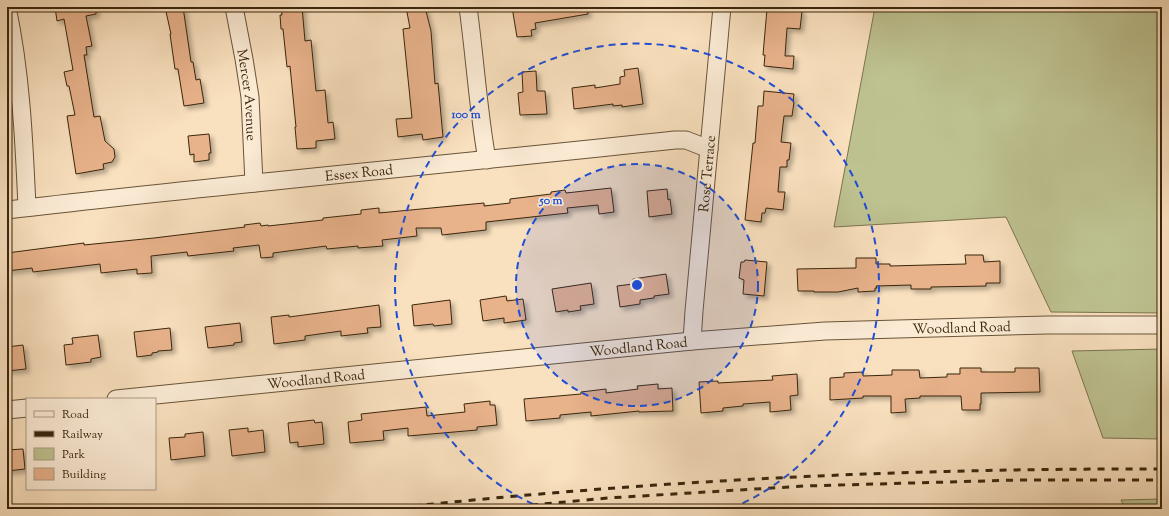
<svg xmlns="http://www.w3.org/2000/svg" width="1169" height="516" font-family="'Sorts Mill Goudy',serif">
  <defs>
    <filter id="shadow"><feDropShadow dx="3.5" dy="3.5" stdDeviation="2" flood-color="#0004"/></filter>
  </defs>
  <rect width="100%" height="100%" fill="#f9e0be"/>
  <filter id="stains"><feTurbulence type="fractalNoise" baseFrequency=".005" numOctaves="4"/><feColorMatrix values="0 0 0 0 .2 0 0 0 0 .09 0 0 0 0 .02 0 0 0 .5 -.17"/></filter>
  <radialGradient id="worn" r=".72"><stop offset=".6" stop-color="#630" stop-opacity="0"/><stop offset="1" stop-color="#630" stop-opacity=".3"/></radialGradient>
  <!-- green -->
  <g fill="#bec291" stroke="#7c744f">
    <path d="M875,7H1162V313L1051,312L1006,217L834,227Z"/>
    <path d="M1162,349V439L1103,438L1072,351Z"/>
    <path d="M1162,499V509H1125L1121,500Z"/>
  </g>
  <!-- building -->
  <g fill="#e8b28b" stroke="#39260d" filter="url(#shadow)">
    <path d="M55,7H96V14L86,16L92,46L86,47L87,55H84L94,117L100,116L105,141L114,149L115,157L112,162L103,164L104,169L76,174L67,116L75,115L69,86H67L64,72L73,70L64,19L57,21Z"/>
    <path d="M165,7H183L191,62H193L196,80L200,79L204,103L184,106L178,69H175L170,34H171Z"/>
    <path d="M281,7H302L305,41L311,40L316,91L325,90L328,123L333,122L335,139L316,141V148L297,149L295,127H296L290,66L287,67L283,29H281L280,15H282Z"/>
    <path d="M406,7H425L431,31L435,84L438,83L443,137L423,140L422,134L398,137L396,119L412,118L403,29L410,28Z"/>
    <path d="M512,7H529L530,9L555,7H587L588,14L535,23L536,29L531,30L532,36L517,37Z"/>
    <path d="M771,7H800L799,11H802L800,29L787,28L785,56H794L793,69L764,66L765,55H763L767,9L771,10Z"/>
    <path d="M638,68L643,104L622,107V105L613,106V104L574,109L572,88L595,85V88L620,84V77L625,76L624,70Z"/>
    <path d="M536,71L537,91H545L547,114L520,115L518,93L523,92L522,72Z"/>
    <path d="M764,91L794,94L793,102H794L792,116H784L781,142L791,143L789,160H787V167H780L778,192H785L783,210L766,208L765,213H762L761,222L745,220L753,143H755L758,106H763Z"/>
    <path d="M209,134L211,153H209V160L194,162V154L190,155L188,136Z"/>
    <path d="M611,188L614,212L599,214L598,205L567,208L568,213L486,222V230L442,235L441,228H416L417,236L382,240L383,246L358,248V246L327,249L326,246L273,253V257L261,258L259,245L233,248L234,251L188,256L187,252L151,256L152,273L137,274V269L101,273L100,264L33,272L32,268L7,271V253L84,243V245L154,238L245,227L244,225L260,223L261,226L268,225V226L323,220V218L361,214V210L379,208V213L484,203V206L510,203V199L551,194V192L565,190L566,193Z"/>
    <path d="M667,189L668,200L670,199L672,214L649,217L647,191Z"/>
    <path d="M965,255H983L984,262L1000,261V283H986V286L931,287V289H911V285L876,286L877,288H875V291L858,292V288L838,292H814V291H798L797,269L856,268V258H876V264H890V266L966,264Z"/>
    <path d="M745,260L767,262L764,296L743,294L744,280L739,278L741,262H744Z"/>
    <path d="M666,274L669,294L654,296V298L640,300V304L620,307L617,286L633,284V279Z"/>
    <path d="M591,283L594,304L580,306L581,310L568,312V310L556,312L552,289Z"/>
    <path d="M506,296L507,301L523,299L526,320L504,323V318L483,321L480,300Z"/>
    <path d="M450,300L452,324L434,326L433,324L414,326L412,305Z"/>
    <path d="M379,305L381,327L367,328L368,333L341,336V331L305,336V340L274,344L271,317L289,315V317Z"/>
    <path d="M240,323L242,342L234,343V345L208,348L205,327Z"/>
    <path d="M170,328L172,350L158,351V352L152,353V355L137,357L134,332Z"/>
    <path d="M98,335L101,357L91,359V362L66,365L64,345L73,344L72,338Z"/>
    <path d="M23,345L26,369L7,371V347Z"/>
    <path d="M960,368H981V372H1015V368H1039L1040,392L981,393V404H980V410H962L961,396H920V398L905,399L906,412L891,413V396H863V398L830,400V378L844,377V373L863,372V376L892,375V370H919L920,378L947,377V374H960Z"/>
    <path d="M797,374L798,395L790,396L791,410L770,412V402L743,404V406L723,408V411L701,413L699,382L718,381V383L773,380L772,376Z"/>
    <path d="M658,384V389L672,388L673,411L639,412V411L591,416V412L560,415V418L526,421L524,399L581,394V392L606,389V393L638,389L637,386Z"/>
    <path d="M490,401V405H495L497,425L477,427V430L408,436V428L383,431L384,440L350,443L348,422L362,420L361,414L426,407L427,416L465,412L464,404Z"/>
    <path d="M314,420L315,423L322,422L324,444L298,447V442L290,443L288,423Z"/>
    <path d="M248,428V432L263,430L265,452L232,456L229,430Z"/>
    <path d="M203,432L205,456L171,460L169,438L185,437V434Z"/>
    <path d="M23,449L25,469L7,471V450Z"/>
  </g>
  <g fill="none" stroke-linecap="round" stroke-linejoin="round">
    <!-- minor casing -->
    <g stroke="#695439" stroke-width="19">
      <g id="minor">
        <path d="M7,7C21,73 24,140 27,207"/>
        <path id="s1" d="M234,7L244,59L250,97L254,183"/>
        <path d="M468,7C475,58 478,109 487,160"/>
        <path id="s2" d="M7,210C229,184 452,164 675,140H686L709,149"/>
        <path id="s3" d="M692,341L694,311L722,7"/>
        <path id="s4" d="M116,399L692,341L825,331L898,329L1048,325H1162"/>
        <path d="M7,410L27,408"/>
      </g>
    </g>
    <!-- minor -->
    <use href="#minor" stroke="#fbebd5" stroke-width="17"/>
    <!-- rail -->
    <g stroke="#39260d" stroke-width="3" stroke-dasharray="7 7" stroke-linecap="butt">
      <path d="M385,509C643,481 903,468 1162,469"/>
      <path d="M489,509L608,498L805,486L1019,480H1162"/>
    </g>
  </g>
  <!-- distance rings -->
  <circle cx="637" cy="285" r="121" fill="#1d4ed8" fill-opacity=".12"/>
  <g fill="none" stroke="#1d4ed8" stroke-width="2" stroke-dasharray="7 5">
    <circle cx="637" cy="285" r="121"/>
    <path d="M544 509A242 242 0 1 1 730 509"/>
  </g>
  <g text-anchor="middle" stroke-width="3" stroke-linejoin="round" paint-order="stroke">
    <!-- street labels -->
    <g font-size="14" fill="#39260d" stroke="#fbebd5">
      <text dy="5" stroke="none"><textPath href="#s1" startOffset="89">Mercer Avenue</textPath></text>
      <text dy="5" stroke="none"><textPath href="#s2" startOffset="354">Essex Road</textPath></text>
      <text dy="5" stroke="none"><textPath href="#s3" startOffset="168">Rose Terrace</textPath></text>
      <text dy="5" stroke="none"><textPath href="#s4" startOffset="849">Woodland Road</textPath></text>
      <text dy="5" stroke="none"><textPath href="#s4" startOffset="525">Woodland Road</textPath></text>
      <text dy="5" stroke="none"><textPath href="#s4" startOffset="201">Woodland Road</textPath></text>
    </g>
  </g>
  <circle cx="637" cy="285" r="6" fill="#1d4ed8" stroke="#fbebd5" stroke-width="2"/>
  <g font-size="12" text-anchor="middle" font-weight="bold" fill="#1d4ed8" stroke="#fbebd5" stroke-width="3" stroke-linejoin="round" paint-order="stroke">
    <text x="466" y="118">100 m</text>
    <text x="551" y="204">50 m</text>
  </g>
  <!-- margin -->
  <rect width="1169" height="516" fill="none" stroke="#f9e0be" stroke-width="24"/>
  <rect x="8" y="8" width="1153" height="500" fill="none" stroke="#39260d" stroke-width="2"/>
  <rect x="12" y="12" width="1145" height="492" fill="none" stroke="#39260d"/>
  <!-- legend -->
  <rect x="26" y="398" width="130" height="92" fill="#fbebd5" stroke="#ad9c85"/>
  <rect x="34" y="411" width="20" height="6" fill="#fbebd5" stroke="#ad9c85"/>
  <text x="62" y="418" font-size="12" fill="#39260d">Road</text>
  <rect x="34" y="431" width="20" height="6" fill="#39260d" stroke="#ad9c85"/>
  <text x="62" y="438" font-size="12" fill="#39260d">Railway</text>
  <rect x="34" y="448" width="20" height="12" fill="#bec291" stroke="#ad9c85"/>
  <text x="62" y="458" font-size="12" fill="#39260d">Park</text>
  <rect x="34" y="468" width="20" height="12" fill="#e8b28b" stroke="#ad9c85"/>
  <text x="62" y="478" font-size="12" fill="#39260d">Building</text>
  <rect width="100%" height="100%" filter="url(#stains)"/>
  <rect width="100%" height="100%" fill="url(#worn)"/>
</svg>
